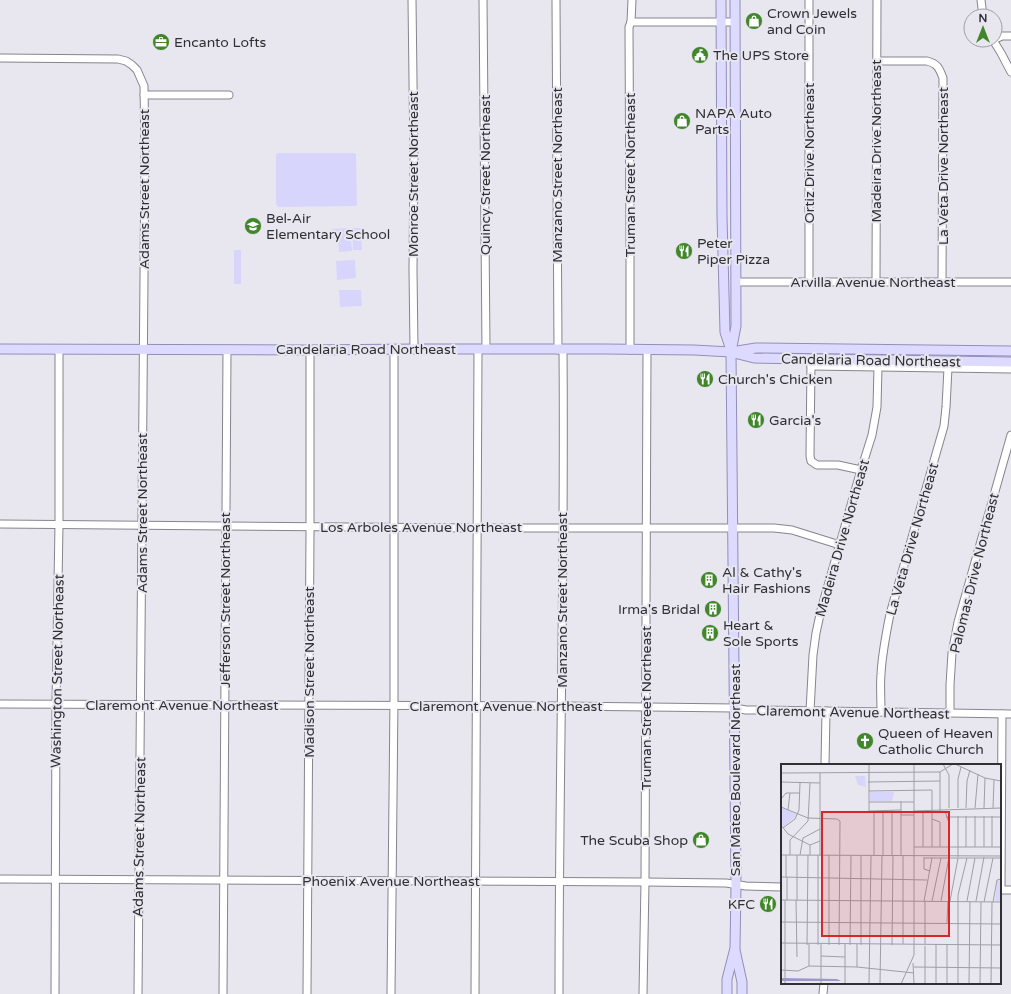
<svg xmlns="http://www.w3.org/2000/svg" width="1011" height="994" font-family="'Varela Round',sans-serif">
  <rect width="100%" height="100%" fill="#e8e7f0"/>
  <!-- green -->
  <g fill="#d8d5fd">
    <path d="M278,153H353L356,154L357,205L355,206L278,207L276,204V155Z"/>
    <path d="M350,228L352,251L339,252L338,239H334L333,237L326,238V232H332V229Z"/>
    <path d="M352,228H361L362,250H353Z"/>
    <rect x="234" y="250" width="7" height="34"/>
    <path d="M355,260L356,278L337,280L336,261Z"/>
    <path d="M339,290H361L362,306L340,307Z"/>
  </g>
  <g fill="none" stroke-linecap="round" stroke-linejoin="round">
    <!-- minor casing -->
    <g stroke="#85858d" stroke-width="9">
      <g id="minor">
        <path d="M412,0L414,160L413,270L414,349"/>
        <path d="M483,0L486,349"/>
        <path d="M556,0L558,350"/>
        <path d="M981,0L983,16"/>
        <path d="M631,22H735"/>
        <path d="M995,39L1002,36H1011"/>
        <path d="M993,40L1001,53L1011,72"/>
        <path d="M0,58L118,59L126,61L132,65L137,70L144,86L145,157L138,994"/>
        <path d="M877,61H927C938,64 939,68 943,78L942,282"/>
        <path d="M144,95H229"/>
        <path d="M736,282H1011"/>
        <path d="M809,282V0"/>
        <path d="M876,282L877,0"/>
        <path d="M630,350V242L629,27L631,22L632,0"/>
        <path d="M811,363L810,456L811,461L817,465H838L861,470"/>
        <path d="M811,366L1011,369"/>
        <path d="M0,524L473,528H774L792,530L840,545"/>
        <path d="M0,704L562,706L735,708L746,710H754L1011,714"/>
        <path d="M810,711L813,655L816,633L821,610L861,470L872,435L877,407L878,367"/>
        <path d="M881,712C881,699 880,686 881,674C882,654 886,634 890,614L944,426L946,407L948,368"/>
        <path d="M950,713V685L952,653L958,622L1011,435"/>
        <path d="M825,765L826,711"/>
        <path d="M0,879L645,882L726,883L746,886L782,887"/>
        <path d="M1000,890H1011"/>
        <path d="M1001,890L1002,714"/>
        <path d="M55,994L56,704L59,524V349"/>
        <path d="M223,994L227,350"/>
        <path d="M307,994L310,532V350"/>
        <path d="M391,994L394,699V349"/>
        <path d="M475,994L478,349"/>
        <path d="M559,994C559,779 565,564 563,350"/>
        <path d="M643,994L645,882L647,350"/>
        <path d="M823,994L824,983"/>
      </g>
    </g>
    <!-- major casing -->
    <g stroke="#928eb8" stroke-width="11">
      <g id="major">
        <path d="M721,0L722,216L725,332L731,350"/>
        <path d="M0,349L305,350L414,349H605L694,350L731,352L756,348L1011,351"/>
        <path d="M734,353L754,358L1011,362"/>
        <path d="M735,950L742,982V994"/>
        <path d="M727,994V979L735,948L736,885L731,352L736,326L735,0"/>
      </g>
    </g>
    <!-- minor -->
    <use href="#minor" stroke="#fff" stroke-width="7"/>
    <!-- major -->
    <use href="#major" stroke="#dddaff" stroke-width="9"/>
  </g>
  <!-- icons -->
  <defs>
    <g id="shop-disc" transform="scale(0.9)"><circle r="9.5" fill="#41862b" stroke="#e8e7f0"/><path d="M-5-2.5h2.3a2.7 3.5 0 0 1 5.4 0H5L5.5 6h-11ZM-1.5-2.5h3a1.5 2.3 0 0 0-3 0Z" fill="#fff"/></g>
    <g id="office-disc" transform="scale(0.9)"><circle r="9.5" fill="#41862b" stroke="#e8e7f0"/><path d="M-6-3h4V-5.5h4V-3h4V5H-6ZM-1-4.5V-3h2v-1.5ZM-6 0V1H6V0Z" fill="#fff"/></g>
    <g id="civic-disc" transform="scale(0.9)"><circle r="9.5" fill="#41862b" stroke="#e8e7f0"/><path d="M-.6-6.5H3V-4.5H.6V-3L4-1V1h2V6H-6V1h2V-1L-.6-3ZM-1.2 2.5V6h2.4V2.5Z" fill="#fff"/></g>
    <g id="school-disc" transform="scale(0.9)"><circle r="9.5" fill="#41862b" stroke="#e8e7f0"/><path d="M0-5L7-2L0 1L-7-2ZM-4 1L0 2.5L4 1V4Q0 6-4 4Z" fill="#fff"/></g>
    <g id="restaurant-disc" transform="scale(0.9)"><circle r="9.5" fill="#41862b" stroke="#e8e7f0"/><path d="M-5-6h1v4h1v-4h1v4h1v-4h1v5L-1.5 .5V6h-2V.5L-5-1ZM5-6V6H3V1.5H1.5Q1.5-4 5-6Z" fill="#fff"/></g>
    <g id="building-disc" transform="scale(0.9)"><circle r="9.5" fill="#41862b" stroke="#e8e7f0"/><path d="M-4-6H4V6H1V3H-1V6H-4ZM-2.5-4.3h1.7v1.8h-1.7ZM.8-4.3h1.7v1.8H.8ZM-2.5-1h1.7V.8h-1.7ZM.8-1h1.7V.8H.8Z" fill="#fff"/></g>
    <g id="church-disc" transform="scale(0.9)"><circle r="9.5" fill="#41862b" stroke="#e8e7f0"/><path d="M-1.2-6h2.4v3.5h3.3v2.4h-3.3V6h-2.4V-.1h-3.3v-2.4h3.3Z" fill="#fff"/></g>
  </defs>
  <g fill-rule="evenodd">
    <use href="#shop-disc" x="754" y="21"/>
    <use href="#office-disc" x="161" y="42"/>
    <use href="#civic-disc" x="700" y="55"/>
    <use href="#shop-disc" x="682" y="121"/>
    <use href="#school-disc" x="253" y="226"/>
    <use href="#restaurant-disc" x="684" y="251"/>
    <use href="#restaurant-disc" x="705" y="379"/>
    <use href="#restaurant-disc" x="756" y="420"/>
    <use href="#building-disc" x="709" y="580"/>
    <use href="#building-disc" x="713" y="609"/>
    <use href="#building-disc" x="710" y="633"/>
    <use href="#church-disc" x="865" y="741"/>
    <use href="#shop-disc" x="701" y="840"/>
    <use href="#restaurant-disc" x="768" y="904"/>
  </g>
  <g text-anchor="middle" stroke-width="4" stroke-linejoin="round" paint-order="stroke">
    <!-- poi labels -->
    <g font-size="14" fill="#303034" stroke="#e8e7f0" text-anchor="start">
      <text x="767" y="18">Crown Jewels<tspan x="767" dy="16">and Coin</tspan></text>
      <text x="174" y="47">Encanto Lofts</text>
      <text x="713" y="60">The UPS Store</text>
      <text x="695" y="118">NAPA Auto<tspan x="695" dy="16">Parts</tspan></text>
      <text x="266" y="223">Bel-Air<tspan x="266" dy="16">Elementary School</tspan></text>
      <text x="697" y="248">Peter<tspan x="697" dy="16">Piper Pizza</tspan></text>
      <text x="718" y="384">Church's Chicken</text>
      <text x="769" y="425">Garcia's</text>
      <text x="722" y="577">Al &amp; Cathy's<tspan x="722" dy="16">Hair Fashions</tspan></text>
      <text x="700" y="614" text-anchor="end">Irma's Bridal</text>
      <text x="723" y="630">Heart &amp;<tspan x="723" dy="16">Sole Sports</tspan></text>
      <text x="878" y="738">Queen of Heaven<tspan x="878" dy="16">Catholic Church</tspan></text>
      <text x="688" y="845" text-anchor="end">The Scuba Shop</text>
      <text x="755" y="909" text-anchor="end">KFC</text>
    </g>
    <!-- street labels -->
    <g font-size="14" fill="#303034" stroke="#e8e7f0">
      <text transform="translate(876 141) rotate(-90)" y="5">Madeira Drive Northeast</text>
      <text transform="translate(809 153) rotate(-90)" y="5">Ortiz Drive Northeast</text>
      <text transform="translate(943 166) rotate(-90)" y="5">La Veta Drive Northeast</text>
      <text transform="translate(413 174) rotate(-90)" y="5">Monroe Street Northeast</text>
      <text transform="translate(485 175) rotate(-90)" y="5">Quincy Street Northeast</text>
      <text transform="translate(557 175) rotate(-90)" y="5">Manzano Street Northeast</text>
      <text transform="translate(630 175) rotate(-90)" y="5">Truman Street Northeast</text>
      <text transform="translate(144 189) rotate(-90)" y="5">Adams Street Northeast</text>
      <text x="873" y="287">Arvilla Avenue Northeast</text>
      <text x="366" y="354">Candelaria Road Northeast</text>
      <text transform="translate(871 360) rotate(1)" y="5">Candelaria Road Northeast</text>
      <text transform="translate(142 513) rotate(-90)" y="5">Adams Street Northeast</text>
      <text x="421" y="532">Los Arboles Avenue Northeast</text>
      <text transform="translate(842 538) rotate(-74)" y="5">Madeira Drive Northeast</text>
      <text transform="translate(912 539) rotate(-74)" y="5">La Veta Drive Northeast</text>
      <text transform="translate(974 573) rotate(-76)" y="5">Palomas Drive Northeast</text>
      <text transform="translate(225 600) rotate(-90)" y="5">Jefferson Street Northeast</text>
      <text transform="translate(562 600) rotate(-90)" y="5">Manzano Street Northeast</text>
      <text transform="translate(57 671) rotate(-89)" y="5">Washington Street Northeast</text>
      <text transform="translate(309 672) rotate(-90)" y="5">Madison Street Northeast</text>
      <text x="182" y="710">Claremont Avenue Northeast</text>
      <text x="506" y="711">Claremont Avenue Northeast</text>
      <text transform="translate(646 708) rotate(-90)" y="5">Truman Street Northeast</text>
      <text transform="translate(853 712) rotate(1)" y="5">Claremont Avenue Northeast</text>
      <text transform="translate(735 770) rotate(-90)" y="5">San Mateo Boulevard Northeast</text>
      <text transform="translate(139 837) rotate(-89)" y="5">Adams Street Northeast</text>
      <text x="391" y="886">Phoenix Avenue Northeast</text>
    </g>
  </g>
  <!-- overview -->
  <g transform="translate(781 764)">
    <rect width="220" height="220" fill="#e8e7f0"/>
    <path d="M74,12H84L85,23L77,21ZM89,28H113V29L111,37H89ZM0,43L16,51L3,63L0,60ZM220,116V137H214L216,117Z" fill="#d8d5fd"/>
    <path d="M0,214L56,215L60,217H0Z" fill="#9d98c9"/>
    <path fill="none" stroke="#9e9ea5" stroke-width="1" d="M88,0V47L120,46M162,0L168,11V44M174,0L204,14L220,17M0,9L159,8L172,0M0,18L39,19M87,18L159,17M88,27L151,26V83M0,35L5,29H19M88,38H133M0,43L27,54L56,55L59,57L58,181M177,44V15L180,3M185,44L186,17L189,6M194,44L197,10M203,44L204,14M212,44L213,16M7,46L9,29M111,46V92M93,47V91M102,47V92M132,47L220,44M159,47V8M164,47L168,59V83M120,51H133M165,53H220M151,55L159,58V83M0,61L7,70L29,81M2,64L14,55L18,46L19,19M133,83H220M142,83V47M185,83V52M194,83V52M203,83V52M211,83V52M0,91L220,92M9,91V76L27,57L29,19M19,91L22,74L39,65M29,91V81L39,77M39,91V9M120,92V37M143,93V105L149,107M177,93V52M143,94H219M0,113L146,116M5,113V91M16,113V91M0,136L220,138M4,136V220M6,136V113M15,136L16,193M16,136V113M143,137L151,94M151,137L160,94M160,137L168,93M169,137L177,94M186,137L194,94M195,137L203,93M203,138L212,94M212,138L216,116L220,115M0,158L220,160M166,159L167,137M0,179L220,181M28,180V202M122,180V92M144,180V137M26,181L27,91M37,181V91M48,181V91M69,181L70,92M80,181V92M111,181L112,92M40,192L64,193M132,199L133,220M76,203V180M133,203L220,204M0,206L17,207L28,202L76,203L133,209M40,220V180M64,220V180M88,220L90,92M99,220L101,92M120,220L133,191V0M144,220V182M155,220V180M166,220V181M177,220V131L186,94M188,220L189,137M199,220L200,138M210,220L211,138"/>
    <path fill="#d62828" fill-opacity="0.15" stroke="#d62828" stroke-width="2" d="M41,48H168V172H41Z"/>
    <rect width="220" height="220" fill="none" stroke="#303034" stroke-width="2"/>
  </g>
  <!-- north arrow -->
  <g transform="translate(983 28)"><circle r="19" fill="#e8e7f0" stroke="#9e9ea5"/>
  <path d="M0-3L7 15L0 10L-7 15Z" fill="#41862b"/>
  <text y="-6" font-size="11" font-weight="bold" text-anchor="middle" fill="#303034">N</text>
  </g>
</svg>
